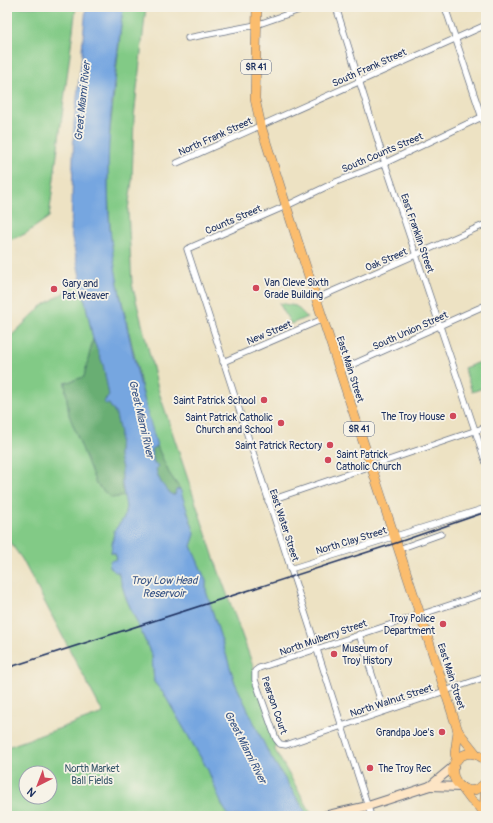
<svg xmlns="http://www.w3.org/2000/svg" width="493" height="823" font-family="Pangolin,sans-serif">
  <rect width="100%" height="100%" fill="#f7f3e8"/>
  <filter id="ink" filterUnits="userSpaceOnUse"><feTurbulence type="fractalNoise" baseFrequency=".025" numOctaves="2"/><feDisplacementMap in="SourceGraphic" scale="8" xChannelSelector="R" yChannelSelector="G"/><feConvolveMatrix kernelMatrix="1 2 1 2 8 2 1 2 1" color-interpolation-filters="sRGB"/></filter>
  <filter id="wash" filterUnits="userSpaceOnUse"><feTurbulence type="fractalNoise" baseFrequency=".012" numOctaves="4" result="noise"/><feDisplacementMap in="SourceGraphic" scale="16" xChannelSelector="R" yChannelSelector="G"/><feGaussianBlur stdDeviation="0.9" result="paint"/><feColorMatrix in="noise" values="0 0 0 0 0 0 0 0 0 0 0 0 0 0 0 0 0 1.4 0 .05"/><feComposite in="paint" operator="in"/></filter>
  <g filter="url(#wash)">
    <rect width="100%" height="100%" fill="#ede2c3"/>
    <!-- green -->
    <g fill="#82ca86" stroke="#4e7c72" fill-rule="evenodd">
      <path d="M7,7H76L49,217L25,234L7,241Z"/>
      <path d="M123,7H146L134,117L132,181L128,210L132,284L159,392L215,561L255,671V680L276,739L275,750L313,816H308L268,752L235,683L206,591V581L191,546L195,534L180,489L169,473L157,446L151,428L117,280L111,245L108,189V150Z"/>
      <path d="M81,282L93,339L84,377L65,383L69,415L111,498L125,496L126,507L124,518L114,531L111,553H116L118,572L126,598L152,656L154,682L164,694L208,770L222,805L229,816H7V747L103,713L22,559L7,538V340L41,307ZM26,773H50V797H26Z"/>
      <path d="M279,303L296,306L307,317L291,324Z"/>
      <path d="M486,360V387L472,392L464,368Z"/>
    </g>
    <!-- forest -->
    <g fill="#69ae73" stroke="#426e68">
      <path d="M93,339L103,364L109,395L105,399L116,414L120,433L119,456L122,468V489L125,496L111,498L96,484L69,415L65,383L84,377Z"/>
      <path d="M157,446L169,473L180,489L176,490L175,495C159,495 154,461 151,450Z"/>
    </g>
    <!-- water -->
    <path fill="#76a6e0" stroke="#486a9f" d="M86,7H123C116,67 107,127 108,188C108,237 117,284 128,331C136,370 146,408 157,446L151,450L154,464L159,466L156,469C158,480 164,488 172,495H175L176,490L180,489L195,534L191,546L206,581V591L235,683L268,752L308,816H229L222,805L208,770L164,694L154,682L152,656L126,598L118,572H115L109,566L110,561L117,559L115,553H111L114,531L124,518L126,507L122,484V468L119,457L120,433L116,414L109,404H106L104,402L109,395L103,364L93,339L71,233L74,122L82,56V49Z"/>
  </g>
  <g filter="url(#ink)">
    <g fill="none" stroke-linecap="round" stroke-linejoin="round">
      <!-- minor casing -->
      <g stroke="#646e81" stroke-width="7">
        <g id="minor">
          <path d="M336,7L385,163L486,463"/>
          <path d="M445,7L486,130"/>
          <path d="M188,38L256,25L308,7"/>
          <path d="M177,163L486,25"/>
          <path d="M315,299L486,224"/>
          <path d="M223,362L323,319"/>
          <path d="M340,370L486,305"/>
          <path d="M268,501L486,427"/>
          <path d="M399,549L441,534"/>
          <path d="M290,569L486,508"/>
          <path d="M486,593L259,668L255,671V680L276,739L280,744L286,745L486,677"/>
          <path d="M359,634L384,711"/>
          <path d="M371,816L187,249L286,206L336,182L385,163L486,115"/>
        </g>
      </g>
      <!-- secondary casing -->
      <g stroke="#646e81" stroke-width="10">
        <g id="secondary">
          <path d="M430,786L461,787"/>
          <path d="M324,816L368,806L430,786L454,766"/>
        </g>
      </g>
      <!-- primary casing -->
      <g stroke="#646e81" stroke-width="10">
        <g id="primary">
          <path d="M257,7L255,99L261,126C324,328 393,529 458,731"/>
          <path d="M458,731L477,755"/>
          <path d="M457,760L455,754L458,731"/>
          <path d="M486,761C481,756 474,752 466,754C436,763 463,809 486,782"/>
          <path d="M486,783L484,811L486,816"/>
          <path d="M462,788L471,800L484,811"/>
        </g>
      </g>
      <!-- minor -->
      <use href="#minor" stroke="#fff" stroke-width="5.5"/>
      <!-- secondary -->
      <use href="#secondary" stroke="#fde5c5" stroke-width="8"/>
      <!-- primary -->
      <use href="#primary" stroke="#fbbd6e" stroke-width="9"/>
      <!-- rail -->
      <path stroke="#1b2f5e" stroke-width="1.5" d="M7,668L396,543L486,512"/>
    </g>
  </g>
  <!-- markers -->
  <g fill="#d1495b" stroke="#f7f3e8" stroke-width="1.5">
    <circle cx="256" cy="288" r="4"/>
    <circle cx="54" cy="289" r="4"/>
    <circle cx="264" cy="400" r="4"/>
    <circle cx="453" cy="416" r="4"/>
    <circle cx="281" cy="423" r="4"/>
    <circle cx="330" cy="445" r="4"/>
    <circle cx="328" cy="460" r="4"/>
    <circle cx="443" cy="624" r="4"/>
    <circle cx="334" cy="654" r="4"/>
    <circle cx="442" cy="732" r="4"/>
    <circle cx="370" cy="768" r="4"/>
  </g>
  <g text-anchor="middle" stroke-width="3.5" stroke-linejoin="round" paint-order="stroke">
    <!-- shield labels -->
    <g fill="#f7f3e8" stroke="#5d6a87" stroke-width="1">
      <rect x="241" y="60" width="30" height="14" rx="3"/>
      <rect x="344" y="422" width="30" height="14" rx="3"/>
    </g>
    <g font-size="9" font-weight="bold" fill="#1b2f5e">
      <text x="256" y="70">SR 41</text>
      <text x="359" y="432">SR 41</text>
    </g>
    <!-- street labels -->
    <g font-size="10" fill="#1b2f5e" stroke="#f7f3e8">
      <text transform="translate(369 67) rotate(-24)" y="4">South Frank Street</text>
      <text transform="translate(215 136) rotate(-24)" y="4">North Frank Street</text>
      <text transform="translate(382 152) rotate(-23)" y="4">South Counts Street</text>
      <text transform="translate(233 219) rotate(-23)" y="4">Counts Street</text>
      <text transform="translate(418 233) rotate(71)" y="4">East Franklin Street</text>
      <text transform="translate(386 259) rotate(-23)" y="4">Oak Street</text>
      <text transform="translate(410 330) rotate(-24)" y="4">South Union Street</text>
      <text transform="translate(269 332) rotate(-23)" y="4">New Street</text>
      <text transform="translate(351 369) rotate(72)" y="4">East Main Street</text>
      <text transform="translate(285 525) rotate(72)" y="4">East Water Street</text>
      <text transform="translate(351 540) rotate(-17)" y="4">North Clay Street</text>
      <text transform="translate(323 637) rotate(-19)" y="4">North Mulberry Street</text>
      <text transform="translate(452 676) rotate(72)" y="4">East Main Street</text>
      <text transform="translate(391 700) rotate(-18)" y="4">North Walnut Street</text>
      <text transform="translate(275 705) rotate(71)" y="4">Pearson Court</text>
    </g>
    <!-- poi labels -->
    <g font-size="10" fill="#1b2f5e" stroke="#f7f3e8" text-anchor="end">
      <text x="264" y="286" text-anchor="start">Van Cleve Sixth<tspan x="264" dy="12">Grade Building</tspan></text>
      <text x="62" y="287" text-anchor="start">Gary and<tspan x="62" dy="12">Pat Weaver</tspan></text>
      <text x="256" y="404">Saint Patrick School</text>
      <text x="445" y="420">The Troy House</text>
      <text x="273" y="421">Saint Patrick Catholic<tspan x="273" dy="12">Church and School</tspan></text>
      <text x="322" y="449">Saint Patrick Rectory</text>
      <text x="336" y="458" text-anchor="start">Saint Patrick<tspan x="336" dy="12">Catholic Church</tspan></text>
      <text x="435" y="622">Troy Police<tspan x="435" dy="12">Department</tspan></text>
      <text x="342" y="652" text-anchor="start">Museum of<tspan x="342" dy="12">Troy History</tspan></text>
      <text x="434" y="736">Grandpa Joe's</text>
      <text x="378" y="772" text-anchor="start">The Troy Rec</text>
    </g>
    <!-- park labels -->
    <g font-size="10" fill="#355668" stroke="#f7f3e8">
      <text x="92" y="772">North Market<tspan x="92" dy="12">Ball Fields</tspan></text>
    </g>
    <!-- water labels -->
    <g font-size="11" font-style="italic" fill="#365385" stroke="#f7f3e8">
      <text transform="translate(82 101) rotate(-84)" y="4">Great Miami River</text>
      <text transform="translate(142 419) rotate(77)" y="4">Great Miami River</text>
      <text x="164" y="584">Troy Low Head<tspan x="164" dy="13">Reservoir</tspan></text>
      <text transform="translate(246 747) rotate(63)" y="4">Great Miami River</text>
    </g>
  </g>
  <!-- margin -->
  <rect width="493" height="823" fill="none" stroke="#f7f3e8" stroke-width="24"/>
  <!-- north arrow -->
  <g transform="translate(38 785) rotate(222)"><circle r="19" fill="#f7f3e8" stroke="#9fa5b1"/>
  <path d="M0-3L7 15L0 10L-7 15Z" fill="#d1495b"/>
  <text y="-6" font-size="11" font-weight="bold" text-anchor="middle" fill="#1b2f5e">N</text>
  </g>
</svg>
